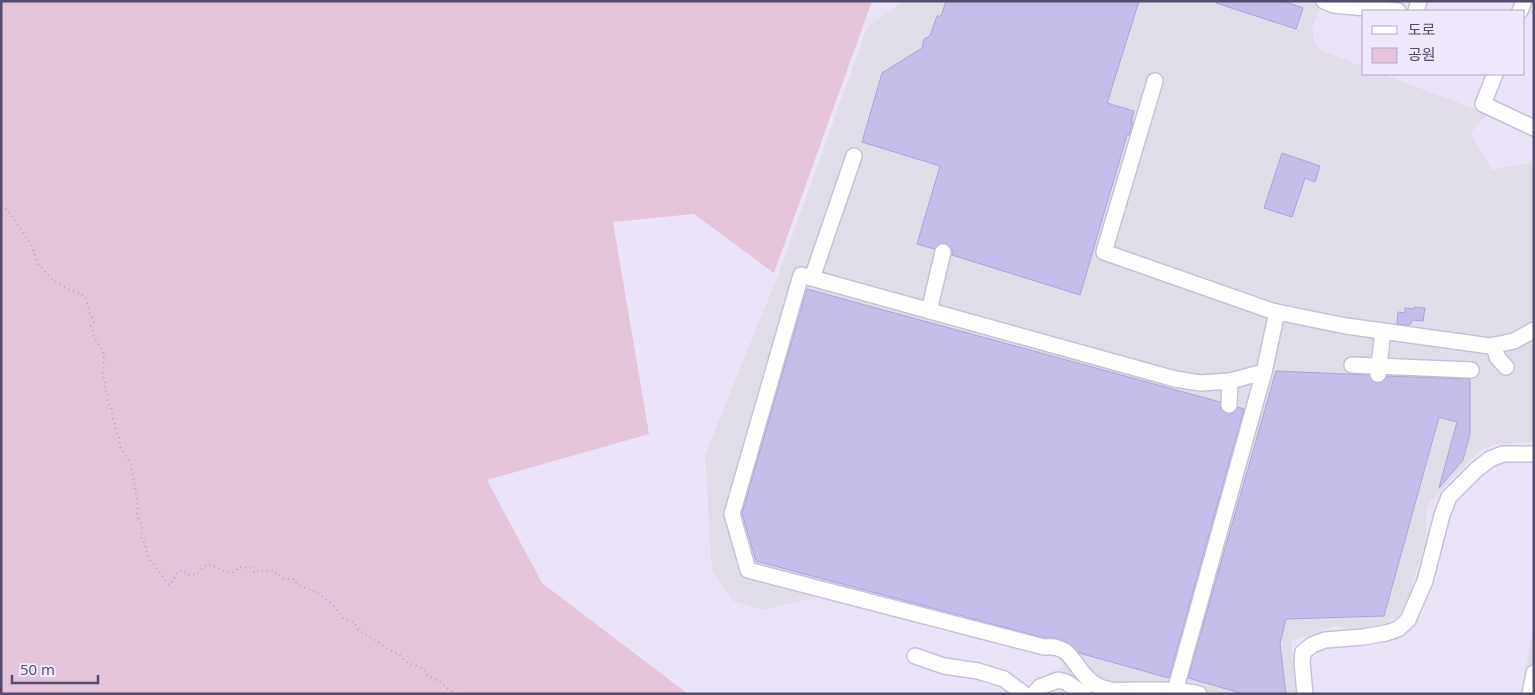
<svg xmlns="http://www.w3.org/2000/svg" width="1535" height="695" font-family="'Open Sans','Noto Sans KR',sans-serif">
  <rect width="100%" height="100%" fill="#ebe3f8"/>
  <!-- industrial -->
  <g fill="#e0dde8">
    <path d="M903,1H1306L1321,5L1312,28L1314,40L1320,50L1364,67V74H1382L1488,114L1472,131V136L1492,170L1534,162V442L1497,444L1481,449L1429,503L1426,512V534L1425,544L1406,606L1396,617L1385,624L1367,627L1349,629L1335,626L1291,641L1296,694H1094L1057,672L1064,664L1054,653L1048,656L827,595L763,610L733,601L712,571L705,455L779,273L867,28Z"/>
    <path d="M1534,624V694H1521Z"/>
  </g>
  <!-- green -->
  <path fill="#e4c4d8" d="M1,1H872L774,273L694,214L613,222L649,434L487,480L542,583L688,694H1Z"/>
  <!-- building -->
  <g fill="#c6beea" stroke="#aaa1da">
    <path d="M946,1H1139L1107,103L1134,111L1131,122H1133L1129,135H1127L1080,295L952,255V249L946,243H940L934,249L917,244L940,166L862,142L882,73L922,48L924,39L930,36L937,16H941Z"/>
    <path d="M1216,1H1283L1303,8L1296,29L1216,3Z"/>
    <path d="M1282,153L1320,166L1315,182L1305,178L1292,217L1264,208Z"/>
    <path d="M807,289L1220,402L1221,410L1228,414L1234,413L1238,407L1244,409L1169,678L1079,653L1067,642L1057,638H1045L756,561L742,513Z"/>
    <path d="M1414,307L1425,308L1423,321L1412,320L1410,325L1397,324L1398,312L1405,313V308L1414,309Z"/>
    <path d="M1276,371L1369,375L1372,381L1377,383L1382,382L1387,376L1470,379V434L1463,460L1439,488L1457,422L1439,417L1384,616L1286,619L1280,644L1286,694H1244L1188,678Z"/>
  </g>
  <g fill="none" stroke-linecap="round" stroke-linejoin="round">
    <!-- minor casing -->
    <g stroke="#c7c0db" stroke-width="18">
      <g id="minor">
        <path d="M1324,1L1334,5L1398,11"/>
        <path d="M1416,11L1419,1"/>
        <path d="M1520,11L1524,1"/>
        <path d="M1495,74L1483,104L1534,128"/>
        <path d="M1155,81L1104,252L1272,311L1346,326L1490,346L1514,341L1534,330"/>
        <path d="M812,278L854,156"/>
        <path d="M929,311L943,252"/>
        <path d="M1494,345L1497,357L1506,367"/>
        <path d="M1352,365L1471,370"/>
        <path d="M1378,374L1383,331"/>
        <path d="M1229,405L1230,381"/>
        <path d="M915,656L944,666L978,671L1004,679L1024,694"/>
        <path d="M1175,691L1264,372L1277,312"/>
        <path d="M1034,694L1040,687L1058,680L1066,682L1084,694"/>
        <path d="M1199,694C1180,689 1157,690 1138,690C1123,690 1110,693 1096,685C1073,671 1074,643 1044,647L748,570L732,514L801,275L1175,379L1201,383L1230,381L1264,372"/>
        <path d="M1305,694L1302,662L1303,652L1312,645L1325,640L1363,637L1386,633L1398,629L1408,620L1425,581L1442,515L1449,497L1476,470L1490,459L1503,454H1534"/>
        <path d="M1530,694L1534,673"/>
      </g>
    </g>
    <!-- path -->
    <path stroke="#a9a2ce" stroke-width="2" stroke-dasharray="1 4" stroke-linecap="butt" d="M1,206L5,208L12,216L32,246L38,264L54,281L72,291L80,293L86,298L89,311L94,322L91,326L94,337L104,354L103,375L106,385L104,389L108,393L107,402L111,408L116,432L119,437L120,447L131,464L138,506L137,514L142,527L141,537L145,544L147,555L168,584L170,585L177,573L182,570L188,575L197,574L205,566L208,564L225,571L232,573L236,571L239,567L251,568L255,573L259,570L272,571L274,574L277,573L284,579H294L298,585L318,593L332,604L343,618L355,623L358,630L378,642L385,648L399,654L406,662L424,669L428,676L439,681L448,689L458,694"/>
    <!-- minor -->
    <use href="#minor" stroke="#fff" stroke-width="15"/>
  </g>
  <!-- border -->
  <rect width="1535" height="695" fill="none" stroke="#514c6d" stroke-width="5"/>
  <!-- legend -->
  <rect x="1362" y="10" width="162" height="65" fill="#f0e8fc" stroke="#b0aac3"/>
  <rect x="1372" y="26" width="25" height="8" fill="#ffffff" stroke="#b0aac3"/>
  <text x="1408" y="35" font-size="15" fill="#514c6d">도로</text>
  <rect x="1372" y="48" width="25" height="15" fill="#e4c4d8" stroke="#b0aac3"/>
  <text x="1408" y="60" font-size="15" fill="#514c6d">공원</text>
  <!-- scale -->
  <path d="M12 675v8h86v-8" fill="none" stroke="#514c6d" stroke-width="2.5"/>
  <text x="20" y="675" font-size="15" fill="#514c6d" stroke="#f0e8fc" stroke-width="4" paint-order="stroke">50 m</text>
</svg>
